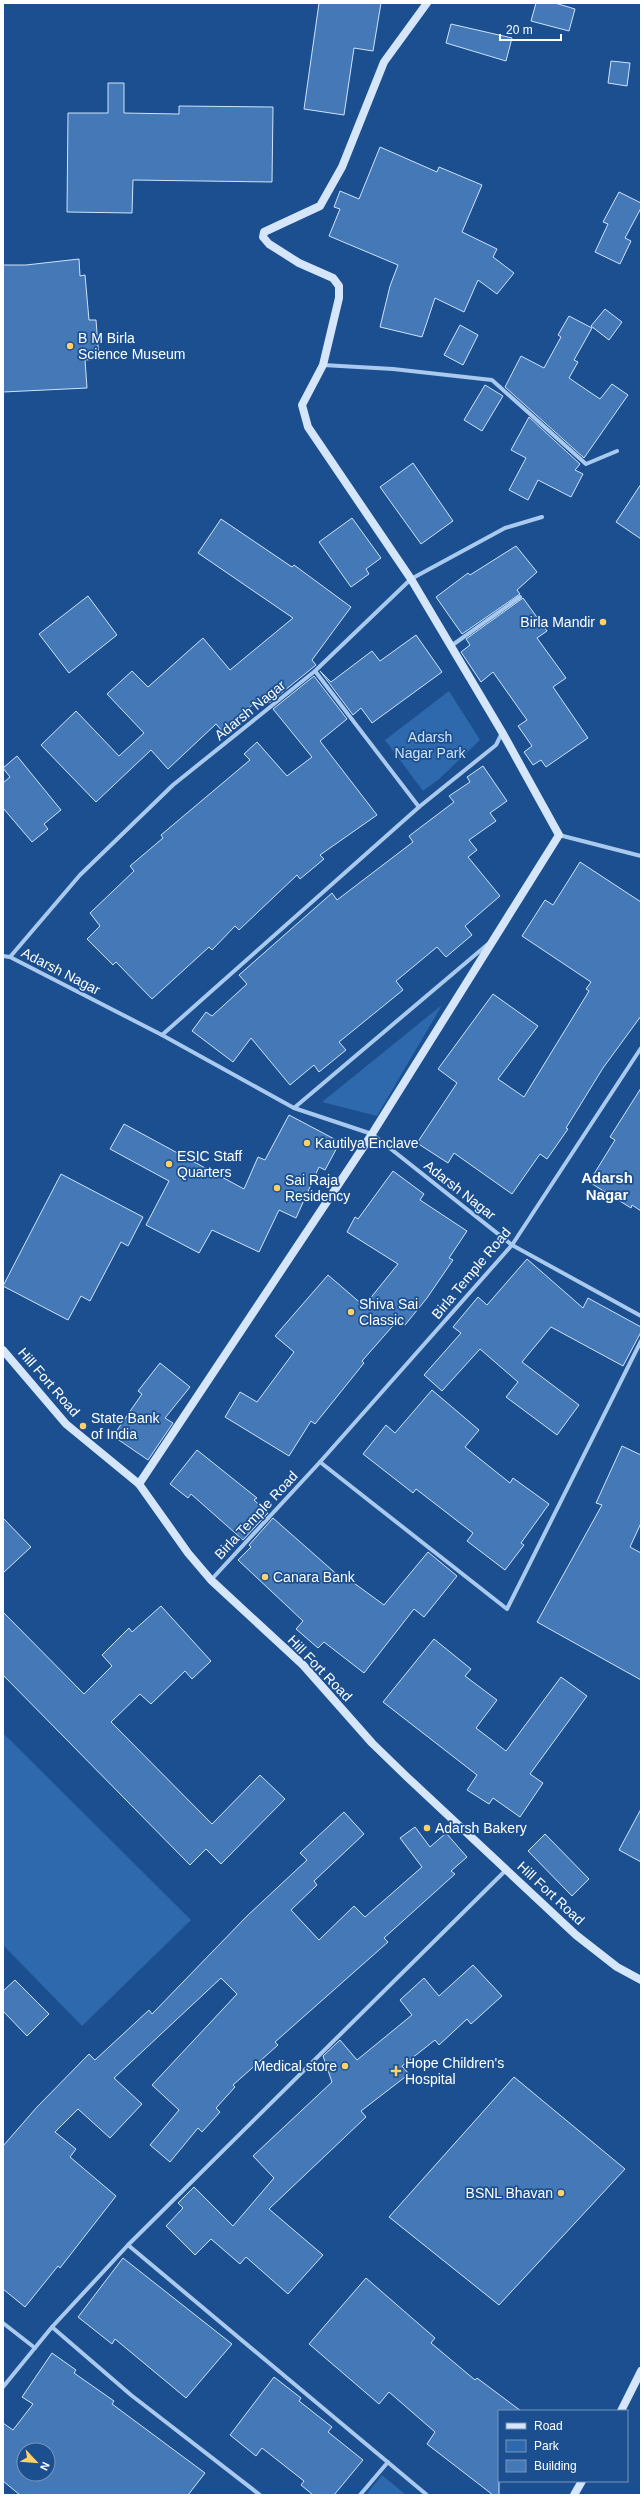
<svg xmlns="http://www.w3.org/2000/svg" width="644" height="2498" font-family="Arial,sans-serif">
  <rect width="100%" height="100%" fill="#1b4f8f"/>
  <!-- green -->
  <g fill="#2e69ad">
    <path d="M449,691L480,740L439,779L423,791L385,740Z"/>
    <path d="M442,1005L377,1116L322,1102Z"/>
    <path d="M3,1733L191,1920L82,2026L3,1945Z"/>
    <path d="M382,2475L406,2495H366Z"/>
  </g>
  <!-- building -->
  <g fill="#4478b7" stroke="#cfe3fa" fill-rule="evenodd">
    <path d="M319,3H381L373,51L354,48L344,115L304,109Z"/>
    <path d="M536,3H555L575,9L569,31L531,21Z"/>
    <path d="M451,24L512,38L506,61L446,43Z"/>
    <path d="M611,61L630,63L627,86L608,83Z"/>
    <path d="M108,83H124V113L179,114V106L273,107L272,182L133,180L132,213L67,212L68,113H108Z"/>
    <path d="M380,147L437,172L439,167L482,185L462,232L497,249L493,257L514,273L497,294L478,280L464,312L435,298L422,337L380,327L390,286L398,265L329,236L340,209L334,207L340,191L359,199Z"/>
    <path d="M619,192L641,203V208L625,238L631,241L620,264L595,252L608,224L603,222Z"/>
    <path d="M79,259L80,276L85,275L89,320H96L99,359L85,360L87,388L3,392V265H26Z"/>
    <path d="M605,309L622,322L609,340L591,326Z"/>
    <path d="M569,316L592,328L574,360L578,362L569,378L600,399L612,384L628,395L584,458L505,387L521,356L544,368L561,337L558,335Z"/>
    <path d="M460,325L478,335L463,365L444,355Z"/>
    <path d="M485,385L503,396L482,431L464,420Z"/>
    <path d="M529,417L580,464L575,470L583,474L571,497L538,480L528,500L509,490L526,458L511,450Z"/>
    <path d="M413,463L453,521L421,544L380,487Z"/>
    <path d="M641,484V539L616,522Z"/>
    <path d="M352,518L381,558L366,569L369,574L351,587L319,542Z"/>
    <path d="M221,519L292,567L294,565L351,607L312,660L316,665L269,703L263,696L222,731L216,724L168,769L151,750L96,802L41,745L76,711L119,756L144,733L107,694L132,671L148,687L203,638L230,670L293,618L198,553Z"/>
    <path d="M516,546L537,572L517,590L520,594L462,634L436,597L468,573L470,575Z"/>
    <path d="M88,596L117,635L69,673L39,634Z"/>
    <path d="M523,598L547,631L537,638L566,678L553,687L588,738L546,767L541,760L533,765L524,752L532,746L518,726L527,720L493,672L481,682L461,652L470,645L466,639Z"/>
    <path d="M416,635L442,672L372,723L361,708L353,715L320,671L331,682L372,651L380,661Z"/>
    <path d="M314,676L347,719L320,741L377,815L320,855L324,859L300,879L297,875L239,930L235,926L212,950L209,947L152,999L116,962L113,965L87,939L100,926L90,913L134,871L130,866L163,838L161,835L250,760L244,754L257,742L287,776L312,757L273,709Z"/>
    <path d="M17,756L61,810L44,824L48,829L32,842L3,808V783L10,777L3,768Z"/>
    <path d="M483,766L507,801L490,813L496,821L469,840L477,850L468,857L500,896L465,926L472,935L446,957L437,947L396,981L403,990L339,1042L346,1050L319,1072L314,1065L290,1085L251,1038L233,1062L192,1031L206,1012L212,1016L247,984L239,975L332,893L337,900L413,842L409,836L454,802L449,796L470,782L467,777Z"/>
    <path d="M580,862L641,902V1016L603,1068L566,1128L568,1129L547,1159L540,1154L512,1194L454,1153L448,1163L417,1143L457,1083L438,1069L493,994L538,1026L498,1079L524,1097L589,991L586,989L591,982L522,936L545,900L553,905Z"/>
    <path d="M641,1088V1211L632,1205L631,1208L589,1182L615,1140L610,1137Z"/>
    <path d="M289,1115L340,1142L325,1170L319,1167L296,1218L279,1210L259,1252L212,1230L199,1253L146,1225L169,1181L110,1149L124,1124L244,1189L258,1157L265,1160Z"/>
    <path d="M393,1171L424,1194L420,1200L467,1231L449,1258L453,1260L427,1298L405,1325L398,1320L362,1361L364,1363L315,1424L311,1421L289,1456L225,1417L240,1392L257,1402L294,1352L275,1336L328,1275L364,1306L398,1264L347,1232L355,1217L358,1219Z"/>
    <path d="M61,1174L143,1217L128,1246L121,1242L90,1301L81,1296L68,1320L3,1286Z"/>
    <path d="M527,1259L583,1308L588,1298L641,1327V1332L623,1366L551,1327L522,1362L579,1405L557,1435L506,1397L518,1382L480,1349L442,1391L424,1375L461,1333L453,1327L478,1297L487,1305Z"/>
    <path d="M160,1363L190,1387L165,1418L173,1423L148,1460L113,1436L142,1394L138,1391Z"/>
    <path d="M432,1390L479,1430L465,1447L510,1483L513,1478L549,1504L521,1543L524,1545L505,1570L467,1541L473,1533L416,1489L413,1493L363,1454L386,1425L395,1433Z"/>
    <path d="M622,1446L641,1455V1523L630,1547L641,1553V1680L537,1622L602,1505L596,1503Z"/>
    <path d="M197,1450L257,1498L254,1500L268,1513L243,1540L191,1494L188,1498L170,1484Z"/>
    <path d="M3,1518L31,1547L3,1573Z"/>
    <path d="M273,1518L341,1578L343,1575L384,1605L428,1552L457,1576L424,1617L414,1609L364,1673L324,1642L318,1648L296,1629L303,1621L238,1560L251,1547L249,1545Z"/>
    <path d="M161,1606L211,1661L192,1679L185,1671L151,1704L140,1694L111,1722L212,1824L260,1775L285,1799L221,1864L206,1849L190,1865L3,1675V1612L84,1694L112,1666L102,1655L129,1628L132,1632Z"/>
    <path d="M434,1639L471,1669L465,1676L497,1700L476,1728L506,1751L561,1677L587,1696L530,1774L543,1783L520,1817L493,1798L489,1804L467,1790L477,1775L383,1702Z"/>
    <path d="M641,1809V1862L619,1850Z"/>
    <path d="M344,1812L364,1834L314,1881L317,1885L291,1910L319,1940L354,1906L365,1917L422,1867L400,1838L415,1827L430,1847L446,1833L467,1857L451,1871L455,1874L384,1938L388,1942L275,2042L278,2045L233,2085L235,2087L216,2108L220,2112L202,2132L198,2128L170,2162L150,2145L179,2110L152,2085L237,1994L221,1978L114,2078L142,2104L110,2138L78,2109L55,2132L76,2149L70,2157L116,2196L60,2268L58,2266L25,2307L3,2289V2146L37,2107L89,2054L95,2060L149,2010L152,2014L247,1916L307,1860L300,1853Z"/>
    <path d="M545,1834L589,1879L572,1896L528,1851Z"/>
    <path d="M473,1965L502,1996L471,2024L467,2019L439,2045L435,2040L402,2066L409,2074L361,2111L366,2117L269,2209L323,2255L288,2294L246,2257L240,2264L211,2239L195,2255L166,2226L183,2208L178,2203L194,2187L233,2226L274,2178L253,2156L332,2082L323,2056L340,2040L357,2060L412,2015L400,2000L424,1978L439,1996Z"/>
    <path d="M15,1980L49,2014L27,2036L3,2011V1991Z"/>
    <path d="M514,2077L625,2169L499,2305L389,2217Z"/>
    <path d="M123,2258L232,2344L186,2398L115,2339L112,2344L78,2317Z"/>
    <path d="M366,2278L435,2338L431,2343L475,2380L477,2378L521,2411H499V2495H493L427,2444L435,2432L389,2392L379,2404L309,2344Z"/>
    <path d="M52,2353L76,2370L74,2373L114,2401L112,2404L205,2473L188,2495H20L3,2481V2423L13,2430L33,2404L22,2397ZM24,2450H48V2474H24Z"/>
    <path d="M274,2377L301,2398L299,2401L332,2427L328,2432L363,2460L334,2495H313L301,2485L304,2481L262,2448L256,2456L230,2435Z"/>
  </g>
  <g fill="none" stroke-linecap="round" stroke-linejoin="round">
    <!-- street -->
    <g stroke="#a9c9ee" stroke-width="4">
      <path d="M323,365L393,369L492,380L586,464L617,451"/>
      <path d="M542,517L505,528L411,579L315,671L173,785L80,875L10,957L162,1035L294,1108L372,1134L512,1245L641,1316"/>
      <path d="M451,646L520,597"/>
      <path d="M315,671L419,807"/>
      <path d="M559,835L641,856"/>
      <path d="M3,956L10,957"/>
      <path d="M162,1035L419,807L496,745L502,733"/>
      <path d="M294,1108L488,944"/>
      <path d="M320,1462L507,1609L641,1341"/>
      <path d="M211,1580L320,1462L512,1245L641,1048"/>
      <path d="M128,2245L427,2495"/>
      <path d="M3,2323L35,2348"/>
      <path d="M52,2327L131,2395L260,2495"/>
      <path d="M3,2387L52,2327L128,2245L506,1870"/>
      <path d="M360,2495L388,2462"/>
    </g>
    <!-- secondary -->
    <g stroke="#d6e6fa" stroke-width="8">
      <path d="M3,1350L66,1424L139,1484L188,1553L211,1580L303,1665L372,1743L407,1777L576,1935L617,1967L641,1980"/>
      <path d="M139,1484L372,1134L559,835L502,732L411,579L308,427L302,405L323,365L339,298V286L333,278L299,263L269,244L263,237L264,232L320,206L342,167L384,62L427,3"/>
      <path d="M621,2411L641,2371"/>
      <path d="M574,2495L582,2481"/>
    </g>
  </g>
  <!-- markers -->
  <g fill="#ffd166" stroke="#1b4f8f" stroke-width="1.5">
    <circle cx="70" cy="346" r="4"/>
    <circle cx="603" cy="622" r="4"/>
    <circle cx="307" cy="1143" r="4"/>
    <circle cx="169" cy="1164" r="4"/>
    <circle cx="277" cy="1188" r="4"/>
    <circle cx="351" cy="1312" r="4"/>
    <circle cx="83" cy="1426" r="4"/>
    <circle cx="265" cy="1577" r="4"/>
    <circle cx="427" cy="1828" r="4"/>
    <circle cx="345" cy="2066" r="4"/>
    <path d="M394 2065h4v4h4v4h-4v4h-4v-4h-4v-4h4z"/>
    <circle cx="561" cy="2193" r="4"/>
  </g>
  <g text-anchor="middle" stroke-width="3.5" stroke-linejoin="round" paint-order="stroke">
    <!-- poi labels -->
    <g font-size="14" fill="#fff" stroke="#1b4f8f" text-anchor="start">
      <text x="78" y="343">B M Birla<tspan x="78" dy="16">Science Museum</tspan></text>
      <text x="595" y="627" text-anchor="end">Birla Mandir</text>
      <text x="315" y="1148">Kautilya Enclave</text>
      <text x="177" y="1161">ESIC Staff<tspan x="177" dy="16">Quarters</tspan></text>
      <text x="285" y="1185">Sai Raja<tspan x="285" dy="16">Residency</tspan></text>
      <text x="359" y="1309">Shiva Sai<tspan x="359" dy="16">Classic</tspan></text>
      <text x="91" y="1423">State Bank<tspan x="91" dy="16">of India</tspan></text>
      <text x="273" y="1582">Canara Bank</text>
      <text x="435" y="1833">Adarsh Bakery</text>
      <text x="405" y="2068">Hope Children's<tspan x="405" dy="16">Hospital</tspan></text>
      <text x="337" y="2071" text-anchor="end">Medical store</text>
      <text x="553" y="2198" text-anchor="end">BSNL Bhavan</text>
    </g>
    <!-- street labels -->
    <g font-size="14" fill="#fff" stroke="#1b4f8f">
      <text transform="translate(250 710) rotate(-39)" y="5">Adarsh Nagar</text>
      <text transform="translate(61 971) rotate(27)" y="5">Adarsh Nagar</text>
      <text transform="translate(460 1190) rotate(38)" y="5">Adarsh Nagar</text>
      <text transform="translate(471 1273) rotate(-50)" y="5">Birla Temple Road</text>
      <text transform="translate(49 1382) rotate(49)" y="5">Hill Fort Road</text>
      <text transform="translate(256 1515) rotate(-47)" y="5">Birla Temple Road</text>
      <text transform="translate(320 1668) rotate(46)" y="5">Hill Fort Road</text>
      <text transform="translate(551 1893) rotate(43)" y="5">Hill Fort Road</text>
    </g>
    <!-- park labels -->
    <g font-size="14" fill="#cfe3fa" stroke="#1b4f8f">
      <text x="430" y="742">Adarsh<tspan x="430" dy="16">Nagar Park</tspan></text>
    </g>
    <!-- neighbourhood labels -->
    <g font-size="15" font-weight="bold" fill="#fff" stroke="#1b4f8f">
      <text x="607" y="1183">Adarsh<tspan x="607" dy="17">Nagar</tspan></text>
    </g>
  </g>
  <!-- border -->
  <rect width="644" height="2498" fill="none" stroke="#ffffff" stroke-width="8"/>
  <!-- legend -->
  <rect x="498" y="2410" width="130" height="72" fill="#1b4f8f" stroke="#7695bc"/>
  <rect x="506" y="2423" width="20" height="6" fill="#d6e6fa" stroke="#7695bc"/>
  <text x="534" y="2430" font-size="12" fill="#ffffff">Road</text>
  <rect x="506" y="2440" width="20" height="12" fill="#2e69ad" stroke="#7695bc"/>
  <text x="534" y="2450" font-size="12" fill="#ffffff">Park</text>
  <rect x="506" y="2460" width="20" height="12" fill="#4478b7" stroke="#7695bc"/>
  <text x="534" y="2470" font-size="12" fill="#ffffff">Building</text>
  <!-- north arrow -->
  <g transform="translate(36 2462) rotate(116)"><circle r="19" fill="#1b4f8f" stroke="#7695bc"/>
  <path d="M0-3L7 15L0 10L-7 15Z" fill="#ffd166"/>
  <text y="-6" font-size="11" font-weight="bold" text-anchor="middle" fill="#ffffff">N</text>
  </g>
  <!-- scale -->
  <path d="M500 34v6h61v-6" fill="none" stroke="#ffffff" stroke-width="2"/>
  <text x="506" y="34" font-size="12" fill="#ffffff" stroke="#1b4f8f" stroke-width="3" paint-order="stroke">20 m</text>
</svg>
